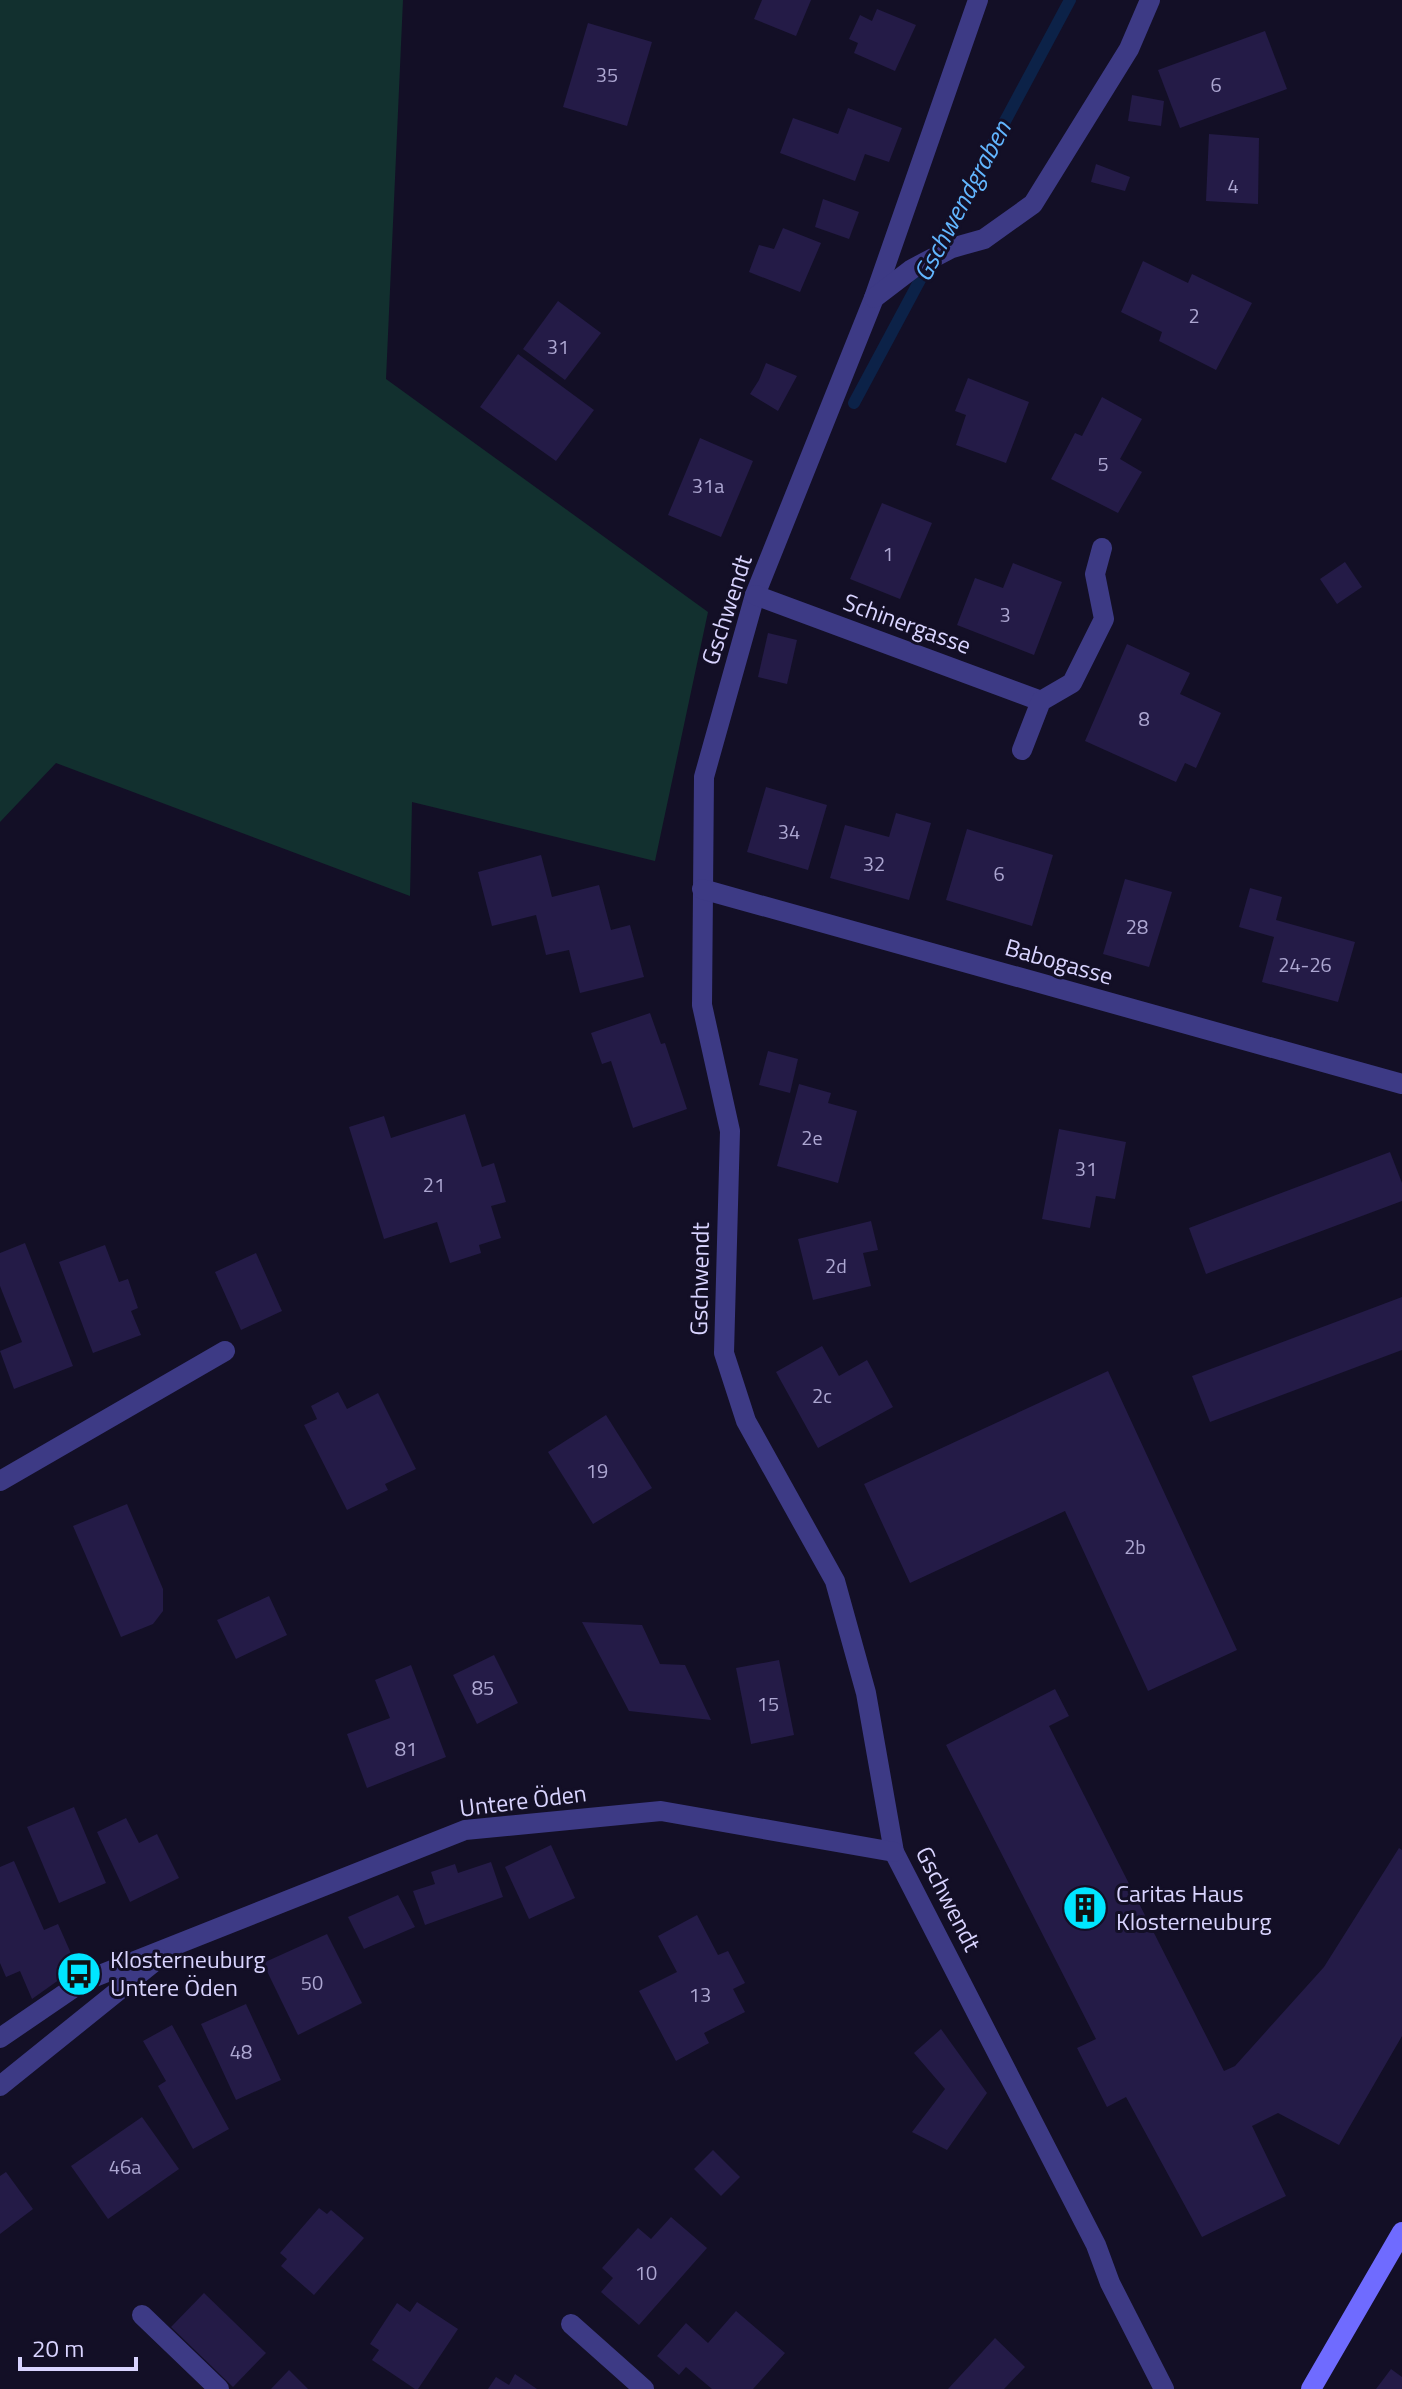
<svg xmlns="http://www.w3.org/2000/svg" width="1402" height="2389" font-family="'Titillium Web',sans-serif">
  <rect width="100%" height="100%" fill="#130f26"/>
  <!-- green -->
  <path fill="#12302f" d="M0,0H403L386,379L708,612L655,861L412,802L410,896L56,763L0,822Z"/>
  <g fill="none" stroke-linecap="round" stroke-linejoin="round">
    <!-- stream -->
    <path stroke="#0c2248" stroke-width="12" d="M854,403L1070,0"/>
  </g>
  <!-- building -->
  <g fill="#241b47">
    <path d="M762,0H811L796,36L754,19Z"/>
    <path d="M877,9L916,25L895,71L854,53L858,43L849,39L860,15L872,21Z"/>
    <path d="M588,23L652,42L627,126L563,107Z"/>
    <path d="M1265,31L1287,89L1180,128L1158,70Z"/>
    <path d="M1132,95L1164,101L1161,126L1128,121Z"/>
    <path d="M848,108L902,128L889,162L865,154L855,181L780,153L793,118L838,134Z"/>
    <path d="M1209,134L1259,138L1258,204L1206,201Z"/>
    <path d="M1096,164L1130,177L1125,191L1091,182Z"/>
    <path d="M823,199L859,212L849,239L815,227Z"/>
    <path d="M783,228L821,243L800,292L749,272L759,245L774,249Z"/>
    <path d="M1143,261L1188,283L1192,274L1252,303L1216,370L1159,341L1162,332L1121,312Z"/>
    <path d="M558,301L601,333L565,380L523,349Z"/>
    <path d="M518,354L594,410L556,461L480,407Z"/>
    <path d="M766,363L797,376L778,411L750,394L759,380Z"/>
    <path d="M968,378L1029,402L1006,463L956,445L966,415L955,411Z"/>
    <path d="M1102,397L1142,419L1120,459L1142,472L1118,513L1051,479L1075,433L1082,436Z"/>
    <path d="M700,438L753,461L721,537L668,515Z"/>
    <path d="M882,503L932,523L900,599L850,579Z"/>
    <path d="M1345,562L1362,587L1337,604L1320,579Z"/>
    <path d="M1013,563L1062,582L1034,655L957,625L975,578L1003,588Z"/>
    <path d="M768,633L797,640L787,684L758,677Z"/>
    <path d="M1127,644L1190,673L1180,694L1221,713L1196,768L1185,763L1176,782L1085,741Z"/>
    <path d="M766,787L827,805L808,870L747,852Z"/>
    <path d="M896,813L931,823L909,900L830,878L845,825L889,837Z"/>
    <path d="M967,829L1053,855L1032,926L946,900Z"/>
    <path d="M541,855L552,897L599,885L611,930L630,925L644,977L580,993L569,950L546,955L536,915L492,926L478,872Z"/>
    <path d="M1125,879L1172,892L1149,967L1103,954Z"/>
    <path d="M1250,888L1282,897L1276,920L1355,942L1338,1002L1262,982L1274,937L1239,927Z"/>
    <path d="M650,1013L661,1044L665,1043L687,1109L633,1128L611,1061L602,1064L591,1033Z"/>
    <path d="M768,1051L798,1059L790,1093L759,1085Z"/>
    <path d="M799,1084L831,1093L828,1103L857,1111L838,1183L777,1166Z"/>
    <path d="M465,1114L482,1167L494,1163L506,1202L491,1206L501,1238L479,1245L481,1253L450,1263L437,1222L384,1239L349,1127L384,1116L391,1138Z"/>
    <path d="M1059,1129L1126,1142L1115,1199L1096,1196L1090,1228L1042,1219Z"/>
    <path d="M1390,1152L1402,1183V1201L1206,1274L1189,1228Z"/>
    <path d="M871,1221L878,1250L863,1253L871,1286L813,1300L798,1239Z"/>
    <path d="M25,1243L73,1366L14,1389L0,1351L22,1342L0,1286V1253Z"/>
    <path d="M105,1245L119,1282L128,1279L138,1308L131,1311L141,1335L93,1353L59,1262Z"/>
    <path d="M256,1253L282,1311L241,1330L215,1272Z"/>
    <path d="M1402,1297V1350L1210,1422L1192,1376Z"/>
    <path d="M822,1346L839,1376L867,1360L893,1407L818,1448L776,1372Z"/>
    <path d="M1108,1371L1237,1650L1148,1691L1065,1511L910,1583L864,1484Z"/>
    <path d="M338,1392L347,1409L378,1393L416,1469L385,1484L388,1490L347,1510L304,1425L317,1419L311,1406Z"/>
    <path d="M606,1415L652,1488L593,1524L548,1452Z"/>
    <path d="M127,1504L163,1589V1611L153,1624L121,1637L73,1526Z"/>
    <path d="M269,1596L287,1635L236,1659L217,1620Z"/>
    <path d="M582,1622L642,1625L660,1664L685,1665L711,1720L629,1711Z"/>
    <path d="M494,1655L518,1703L477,1724L453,1675Z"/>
    <path d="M779,1660L794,1735L751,1744L736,1668Z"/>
    <path d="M411,1665L446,1757L367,1788L347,1734L390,1718L375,1680Z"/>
    <path d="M1055,1689L1069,1716L1049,1726L1224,2071L1235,2066L1324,1967L1399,1848L1402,1850V2036L1339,2145L1278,2113L1252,2126L1286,2196L1202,2237L1126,2097L1107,2107L1077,2048L1096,2039L946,1745Z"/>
    <path d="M74,1807L106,1883L59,1903L27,1827Z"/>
    <path d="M126,1818L139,1843L157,1834L179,1878L130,1902L97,1832Z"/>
    <path d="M551,1845L575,1898L529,1919L505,1867Z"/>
    <path d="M14,1861L44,1930L58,1924L77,1967L32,1999L20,1971L6,1977L0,1963V1867Z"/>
    <path d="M491,1862L503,1897L425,1925L413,1891L435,1884L431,1872L455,1864L458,1873Z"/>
    <path d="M398,1895L415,1927L364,1949L348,1917Z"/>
    <path d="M697,1915L718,1955L728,1951L745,1983L733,1989L745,2012L704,2033L709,2043L676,2061L639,1991L677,1972L658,1936Z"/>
    <path d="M327,1934L362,2003L298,2035L263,1963Z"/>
    <path d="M246,2004L281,2080L236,2100L201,2024Z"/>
    <path d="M172,2025L229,2129L193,2149L158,2086L166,2081L143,2041Z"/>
    <path d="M941,2029L987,2093L947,2150L912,2132L945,2089L914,2053Z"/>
    <path d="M142,2117L179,2169L108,2219L71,2166Z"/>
    <path d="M713,2150L740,2177L721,2196L694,2169Z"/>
    <path d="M6,2172L33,2209L0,2234V2176Z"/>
    <path d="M319,2208L327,2214L331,2210L364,2238L314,2295L281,2266L287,2259L280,2253Z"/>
    <path d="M671,2217L707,2248L639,2325L601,2292L613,2278L602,2268L638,2228L651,2239Z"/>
    <path d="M204,2293L266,2353L233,2387L171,2327Z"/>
    <path d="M417,2302L458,2329L418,2389H415L372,2360L379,2350L370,2344L397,2303L410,2312Z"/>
    <path d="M736,2311L785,2353L753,2389H712L686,2367L679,2375L657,2356L686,2323L708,2343Z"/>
    <path d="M995,2338L1025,2367L1004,2389H948Z"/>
    <path d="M1391,2369L1402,2377V2389H1376Z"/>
    <path d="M289,2370L308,2389H271Z"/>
    <path d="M515,2374L537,2389H488L496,2377L509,2385Z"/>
  </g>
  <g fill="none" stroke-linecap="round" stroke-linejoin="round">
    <!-- lane -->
    <path stroke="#3d3a85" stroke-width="20" d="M142,2315L219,2389"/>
    <!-- street -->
    <g stroke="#3d3a85" stroke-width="20">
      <path d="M978,0L874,298L755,595L704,777L702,1005L730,1131L724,1353L746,1421L835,1581L866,1693L894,1852L1096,2245L1110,2283L1164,2389"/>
      <path d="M874,298L912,269L952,248L984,239L1033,204L1129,49L1150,0"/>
      <path d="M755,595L1041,701"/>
      <path d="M1022,750L1041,701L1072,683L1104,619L1095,574L1102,548"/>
      <path d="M702,889L1402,1084"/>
      <path d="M0,1481L225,1351"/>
      <path d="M0,2038L82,1982L465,1830L661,1811L894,1852"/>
      <path d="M0,2086L159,1958"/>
      <path d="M571,2324L644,2389"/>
    </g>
    <!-- secondary -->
    <path stroke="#6f6bff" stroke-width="20" d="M1311,2389L1402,2232"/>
  </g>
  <!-- icons -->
  <defs>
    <g id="building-disc" transform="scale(2.3)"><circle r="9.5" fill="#00e5ff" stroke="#130f26"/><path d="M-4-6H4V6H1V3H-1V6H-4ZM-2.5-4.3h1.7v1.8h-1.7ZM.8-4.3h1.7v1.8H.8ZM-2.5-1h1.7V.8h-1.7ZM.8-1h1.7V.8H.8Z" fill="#111"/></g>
    <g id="bus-disc" transform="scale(2.3)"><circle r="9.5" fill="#00e5ff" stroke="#130f26"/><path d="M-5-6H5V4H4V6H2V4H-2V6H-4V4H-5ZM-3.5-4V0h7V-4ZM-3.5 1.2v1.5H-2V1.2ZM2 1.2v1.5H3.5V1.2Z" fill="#111"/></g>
  </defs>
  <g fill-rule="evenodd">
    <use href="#building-disc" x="1085" y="1908"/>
    <use href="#bus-disc" x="79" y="1974"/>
  </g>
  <g text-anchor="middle" stroke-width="6" stroke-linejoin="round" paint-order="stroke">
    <!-- number labels -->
    <g font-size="20" fill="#aca6d1">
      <text x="607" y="82">35</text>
      <text x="1216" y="92">6</text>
      <text x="1233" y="193">4</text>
      <text x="1194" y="323">2</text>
      <text x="558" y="354">31</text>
      <text x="1103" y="471">5</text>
      <text x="708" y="493">31a</text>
      <text x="888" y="561">1</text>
      <text x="1005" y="622">3</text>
      <text x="1144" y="726">8</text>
      <text x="789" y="839">34</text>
      <text x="874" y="871">32</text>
      <text x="999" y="881">6</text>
      <text x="1137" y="934">28</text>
      <text x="1305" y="972">24-26</text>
      <text x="812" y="1145">2e</text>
      <text x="1086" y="1176">31</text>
      <text x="434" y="1192">21</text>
      <text x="836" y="1273">2d</text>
      <text x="822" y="1403">2c</text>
      <text x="597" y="1478">19</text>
      <text x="1135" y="1554">2b</text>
      <text x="483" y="1695">85</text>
      <text x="768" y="1711">15</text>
      <text x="406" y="1756">81</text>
      <text x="312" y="1990">50</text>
      <text x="700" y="2002">13</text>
      <text x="241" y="2059">48</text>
      <text x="125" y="2174">46a</text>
      <text x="646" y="2280">10</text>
    </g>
    <!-- street labels -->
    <g font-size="24" fill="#d9d4ff" stroke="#130f26">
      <text transform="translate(727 610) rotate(-72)" y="8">Gschwendt</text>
      <text transform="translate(907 624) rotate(20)" y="8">Schinergasse</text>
      <text transform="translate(1059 962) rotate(16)" y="8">Babogasse</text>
      <text transform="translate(700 1279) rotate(-89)" y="8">Gschwendt</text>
      <text transform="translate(523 1801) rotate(-7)" y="8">Untere Öden</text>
      <text transform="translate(948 1899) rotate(63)" y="8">Gschwendt</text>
    </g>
    <!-- poi labels -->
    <g font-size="24" fill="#d9d4ff" stroke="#130f26" text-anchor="start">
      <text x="1116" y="1902">Caritas Haus<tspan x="1116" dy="28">Klosterneuburg</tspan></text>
      <text x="110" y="1968">Klosterneuburg<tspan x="110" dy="28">Untere Öden</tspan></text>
    </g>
    <!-- water labels -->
    <g font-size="26" font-style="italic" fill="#62b6ff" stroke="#130f26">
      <text transform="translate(962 201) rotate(-62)" y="9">Gschwendgraben</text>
    </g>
  </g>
  <!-- scale -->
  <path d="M20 2357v12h116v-12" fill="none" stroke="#d9d4ff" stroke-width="4"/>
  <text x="32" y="2357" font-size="24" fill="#d9d4ff" stroke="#130f26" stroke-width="6" paint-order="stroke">20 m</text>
</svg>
